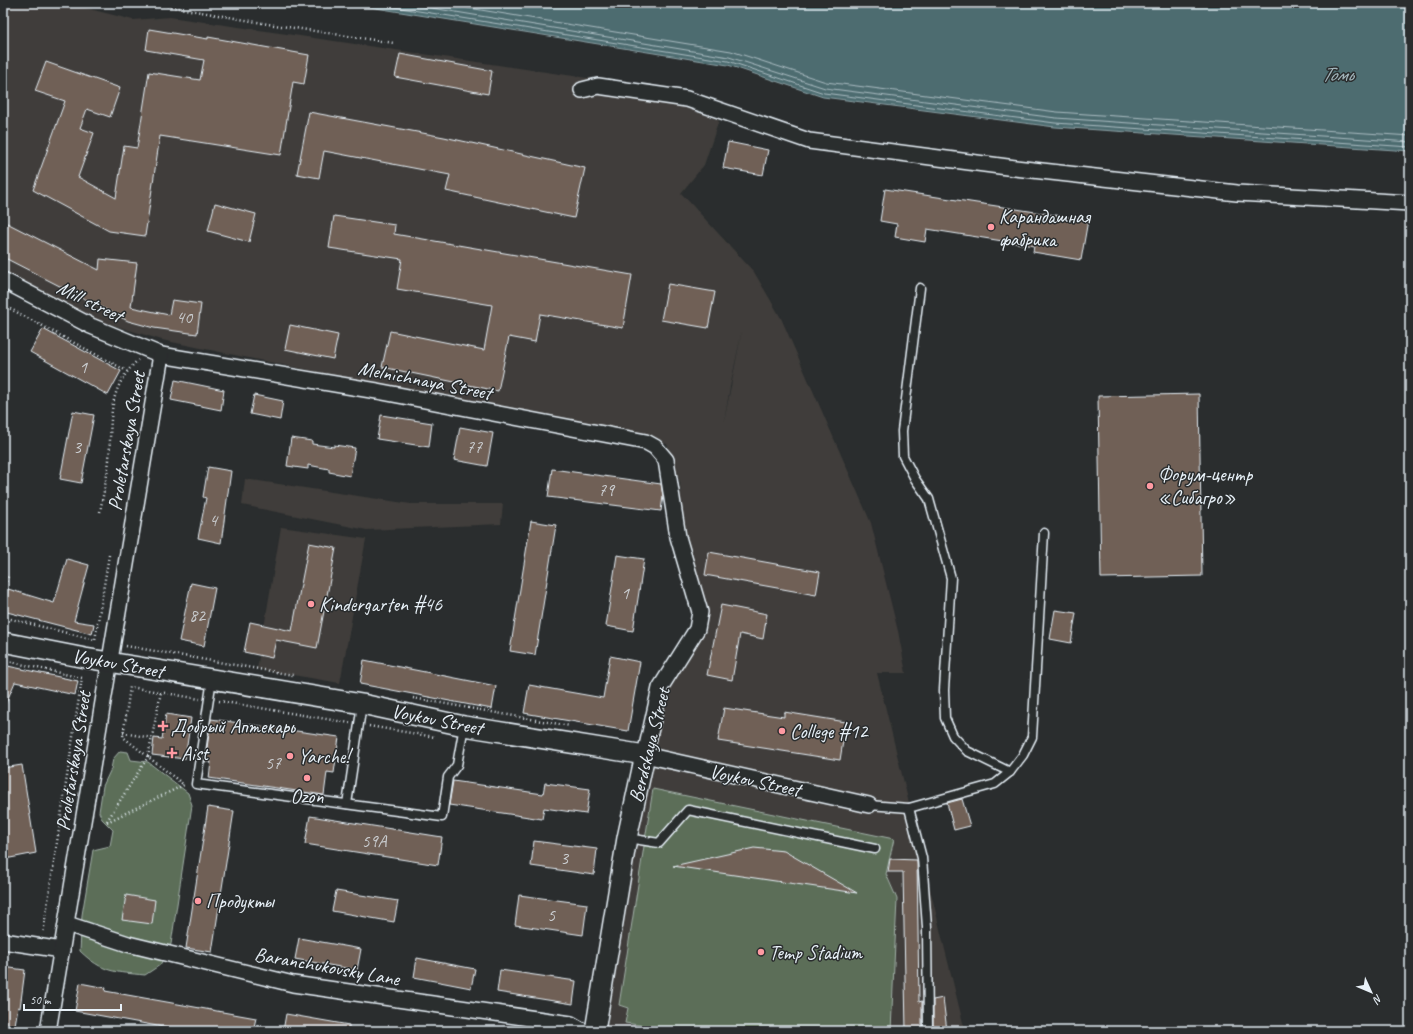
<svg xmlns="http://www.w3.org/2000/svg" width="1413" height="1034" font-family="Caveat,sans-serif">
  <rect width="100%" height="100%" fill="#2a2d2e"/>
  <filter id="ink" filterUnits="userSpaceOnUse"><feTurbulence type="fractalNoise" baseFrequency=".025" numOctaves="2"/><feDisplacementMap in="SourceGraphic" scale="8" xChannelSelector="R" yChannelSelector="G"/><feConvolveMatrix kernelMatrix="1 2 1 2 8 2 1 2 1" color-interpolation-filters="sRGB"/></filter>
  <g filter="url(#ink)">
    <!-- built -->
    <g fill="#3f3d3a" fill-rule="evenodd">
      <path d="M3,3H66L133,20L170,17L615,82L719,120L704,165L681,193L754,272L781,318L871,523L898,631L906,673H877L965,1031H606L649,765L654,748L664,689L707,614L706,603L697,582L683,531L680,483L667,444L162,340L96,320L3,271ZM742,330L724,422L730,387Z"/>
      <path d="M245,479L411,504H503L501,524L367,530L242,505Z"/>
      <path d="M281,527L366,539L340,683L257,669Z"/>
    </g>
    <!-- green -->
    <g fill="#5b6e58" stroke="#a2b0a8">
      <path d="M120,751L128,752L131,760L148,762L188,793L192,805L171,944L160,965L145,975C115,972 103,973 80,951L82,915L93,850L110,846L113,830L102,819L99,812L103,786L111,769L113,759Z"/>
      <path d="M653,789L894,839L886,874L897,899L891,1031H678L625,1023L628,1008L619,1005Z"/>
    </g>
    <!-- water -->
    <path fill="#4e6c70" stroke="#8ca1a6" d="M345,3H1410V151L1055,127L823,97L728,65Z"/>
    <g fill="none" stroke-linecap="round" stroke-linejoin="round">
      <!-- shore -->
      <g stroke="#aabcc2" stroke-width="1">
        <path d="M369,3L728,61L824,93L1055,123L1410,147"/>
        <path d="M401,3L729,57L825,88L1056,118L1410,142"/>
        <path d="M438,3L731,51L826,82L1057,112L1410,136"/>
      </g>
    </g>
    <!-- building -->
    <g fill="#706157" stroke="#e8f1f8">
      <path d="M149,29L208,39V37L309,55L304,84L293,82L281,155L160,136L145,236L109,231L33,190L65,101L35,91L46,62L120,88L110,117L87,109L80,128L94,133L78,177L116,198L124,146L137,148L149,72L200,80L204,60L146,50Z"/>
      <path d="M400,54L492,71L488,94L395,77Z"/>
      <path d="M309,112L444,137L585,168L574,218L446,191L450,175L324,151L319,178L297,174Z"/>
      <path d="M728,142L768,150L763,175L723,168Z"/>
      <path d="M885,189L1088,220L1081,260L1033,252L1034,246L927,229L925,242L895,237L897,224L880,221Z"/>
      <path d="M215,203L256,214L249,242L208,231Z"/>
      <path d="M334,216L395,225L394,234L632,275L623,328L540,314L535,342L509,337L498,391L382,367L390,331L484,350L492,305L397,289L402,259L329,248Z"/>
      <path d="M3,221L99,270L100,259L137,263L131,307L169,315L172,300L201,304L197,334L154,328L128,321L3,257Z"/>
      <path d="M668,284L715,292L708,328L661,320Z"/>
      <path d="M290,325L338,335L333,359L285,349Z"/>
      <path d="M43,329L121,371L108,395L30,352Z"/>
      <path d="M175,380L224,390L221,410L171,400Z"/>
      <path d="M1199,394L1202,576L1101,578L1098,396Z"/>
      <path d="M254,395L283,401L280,420L250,414Z"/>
      <path d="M73,411L94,415L81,483L60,479Z"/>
      <path d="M381,415L432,423L429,447L377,439Z"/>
      <path d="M460,427L493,433L487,466L454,460Z"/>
      <path d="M291,438L312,441V444L334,447V445L355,448L350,476L329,472V469L308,465V469L287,466Z"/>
      <path d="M208,467L231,471L221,543L198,538L206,498L203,497Z"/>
      <path d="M552,469L661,484L663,496L661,511L548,497Z"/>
      <path d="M531,521L556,525L535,655L510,651Z"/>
      <path d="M309,543L336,548L317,648L276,640L272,658L244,652L250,622L292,631Z"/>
      <path d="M709,552L820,572L816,595L705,575Z"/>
      <path d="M617,555L644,559L633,631L606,626Z"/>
      <path d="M67,559L89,565L74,621L94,624L92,634L3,611L8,589L54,603Z"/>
      <path d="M191,583L215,588L204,646L179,641Z"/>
      <path d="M721,605L767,614L763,639L740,634L732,680L707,675Z"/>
      <path d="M1055,610L1076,613L1071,643L1050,639Z"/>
      <path d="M610,656L640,662L628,731L524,713L529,685L603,698Z"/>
      <path d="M364,660L496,686L492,709L360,684Z"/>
      <path d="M3,665L78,681L75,695L15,682L3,710Z"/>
      <path d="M724,708L784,717V712L846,722L840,760L718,741Z"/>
      <path d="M166,714L191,718L185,759L152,755L154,738L162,739Z"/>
      <path d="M211,719L339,737L334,773L327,772L324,795L209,778L211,762H205Z"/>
      <path d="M22,765L36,853L5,859L3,768Z"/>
      <path d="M453,781L543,794L545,783L590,789L586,814L544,808L542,819L449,805Z"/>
      <path d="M962,799L970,826L954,830L947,803Z"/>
      <path d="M208,807L234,811L212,952L186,948Z"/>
      <path d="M310,816L442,837L438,865L305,844Z"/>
      <path d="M534,841L597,849L594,875L531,866Z"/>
      <path d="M754,848L784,851L857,893L673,866Z"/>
      <path d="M890,859L917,860L919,1002L922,1001V1031H906L903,872H888Z"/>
      <path d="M336,891L398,901L394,922L332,911Z"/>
      <path d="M126,895L155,900L152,924L122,920Z"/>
      <path d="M519,895L587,904L583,935L515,925Z"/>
      <path d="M299,938L361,949L357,970L295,959Z"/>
      <path d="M417,958L475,969L471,988L414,977Z"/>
      <path d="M3,967L25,970L20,1008L18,1007L14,1031H3Z"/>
      <path d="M500,970L576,981L573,1004L497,992Z"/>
      <path d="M80,983L106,988L105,991L256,1018L253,1031H185L75,1011Z"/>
      <path d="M943,998L947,1031H933V1000Z"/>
      <path d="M286,1014L349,1025V1031H283Z"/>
    </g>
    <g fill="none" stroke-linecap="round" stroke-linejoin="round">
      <!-- service casing -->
      <g stroke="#e8f1f8" stroke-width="11">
        <g id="service">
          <path d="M920,288L902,431L903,456L915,479L929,499L951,578L944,690L945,718L953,736L967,751L1010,772"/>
          <path d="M212,679L196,784L442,817L448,777L457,765L464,726"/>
          <path d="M347,804L362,704"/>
          <path d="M869,805L909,808L995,784L1010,772L1023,755L1032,737L1044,533"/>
          <path d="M909,808L922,858L927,927L928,1031"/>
          <path d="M627,838L659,843L688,810L875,849"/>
        </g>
      </g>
      <!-- minor casing -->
      <g stroke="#e8f1f8" stroke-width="18">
        <g id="minor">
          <path d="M582,90L598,86L687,99L809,141L1015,168L1237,193L1410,203"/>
          <path d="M3,280L91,326L161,355L377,391L646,442L655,447L666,460L678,537L700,612L697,629L660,688L645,755L869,805"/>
          <path d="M67,924L128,944L293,984L571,1024L583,1031"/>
          <path d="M3,941L62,950"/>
          <path d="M48,1031L161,355"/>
        </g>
      </g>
      <!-- tertiary casing -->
      <g stroke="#e8f1f8" stroke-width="22">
        <path id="tertiary" d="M3,642L85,658L362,704L464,726L645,755L627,838L595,1031"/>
      </g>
      <!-- path -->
      <g stroke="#e8f1f8" stroke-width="2.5" stroke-dasharray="1 3" stroke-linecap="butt">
        <path d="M151,3L268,24L394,43"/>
        <path d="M3,305L127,371"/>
        <path d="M100,512C103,495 107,478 109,460C112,420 106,390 138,360"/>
        <path d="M3,593L8,576"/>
        <path d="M3,617L95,640L109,555"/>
        <path d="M126,646L293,675"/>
        <path d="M3,660L82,678L43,934"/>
        <path d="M413,698L570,726"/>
        <path d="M219,701L350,723"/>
        <path d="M369,726L435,737"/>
        <path d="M123,733L152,738"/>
        <path d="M107,821L148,757L161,692"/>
        <path d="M107,822L184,785L123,737L130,687L200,699"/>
      </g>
      <!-- service -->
      <use href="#service" stroke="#2a2d2e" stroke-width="8"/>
      <!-- minor -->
      <use href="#minor" stroke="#2a2d2e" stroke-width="15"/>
      <!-- tertiary -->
      <use href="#tertiary" stroke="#2a2d2e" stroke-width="19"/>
    </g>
  </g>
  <!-- markers -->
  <g fill="#ff9aa2" stroke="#2a2d2e" stroke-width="1.5">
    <circle cx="991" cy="227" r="4"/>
    <circle cx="1150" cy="486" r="4"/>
    <circle cx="311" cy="604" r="4"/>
    <path d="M161 720h4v4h4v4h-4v4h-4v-4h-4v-4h4z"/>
    <circle cx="782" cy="731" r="4"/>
    <path d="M170 747h4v4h4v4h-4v4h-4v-4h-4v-4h4z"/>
    <circle cx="290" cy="756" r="4"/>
    <circle cx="307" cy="778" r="4"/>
    <circle cx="198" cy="901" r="4"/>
    <circle cx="761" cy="952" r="4"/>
  </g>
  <g text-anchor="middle" stroke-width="3" stroke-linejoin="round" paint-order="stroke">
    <!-- number labels -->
    <g font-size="18" fill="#cacdd0">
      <text x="184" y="323">40</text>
      <text x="83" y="373">1</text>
      <text x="77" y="453">3</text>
      <text x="474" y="453">77</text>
      <text x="606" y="496">79</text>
      <text x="213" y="526">4</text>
      <text x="625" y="599">1</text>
      <text x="197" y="621">82</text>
      <text x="273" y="769">57</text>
      <text x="374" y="847">59А</text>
      <text x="564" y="864">3</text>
      <text x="551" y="921">5</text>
    </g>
    <!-- poi labels -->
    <g font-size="20" fill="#e8f1f8" stroke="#2a2d2e" text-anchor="start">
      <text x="999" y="223">Карандашная<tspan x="999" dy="23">фабрика</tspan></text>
      <text x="1158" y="481">Форум-центр<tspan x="1158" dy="23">«Сибагро»</tspan></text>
      <text x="319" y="611">Kindergarten #46</text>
      <text x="171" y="733">Добрый Аптекарь</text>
      <text x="790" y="738">College #12</text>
      <text x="181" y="760">Aist</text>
      <text x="298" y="763">Yarche!</text>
      <text x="307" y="803" text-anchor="middle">Ozon</text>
      <text x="206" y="908">Продукты</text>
      <text x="769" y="959">Temp Stadium</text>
    </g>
    <!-- street labels -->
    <g font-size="20" fill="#e8f1f8" stroke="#2a2d2e">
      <text transform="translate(90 301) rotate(26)" y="7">Mill street</text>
      <text transform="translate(425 380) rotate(11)" y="7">Melnichnaya Street</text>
      <text transform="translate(126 441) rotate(-80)" y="7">Proletarskaya Street</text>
      <text transform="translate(118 663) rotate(10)" y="7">Voykov Street</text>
      <text transform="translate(437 719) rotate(11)" y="7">Voykov Street</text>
      <text transform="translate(649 745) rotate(-76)" y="7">Berdskaya Street</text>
      <text transform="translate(73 761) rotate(-81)" y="7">Proletarskaya Street</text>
      <text transform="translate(755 780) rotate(12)" y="7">Voykov Street</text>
      <text transform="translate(327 966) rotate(10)" y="7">Baranchukovsky Lane</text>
    </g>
    <!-- water labels -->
    <g font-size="21" font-style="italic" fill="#a3b5bb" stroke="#2a2d2e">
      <text x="1337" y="81">Томь</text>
    </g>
  </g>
  <!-- margin -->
  <rect width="1413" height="1034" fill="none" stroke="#2a2d2e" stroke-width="16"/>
  <rect x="8" y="8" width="1397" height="1018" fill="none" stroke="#e8f1f8" stroke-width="1.5" filter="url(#ink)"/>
  <!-- north arrow -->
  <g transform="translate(1371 992) rotate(134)" stroke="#2a2d2e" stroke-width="3" paint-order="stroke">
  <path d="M0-3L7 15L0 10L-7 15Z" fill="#e8f1f8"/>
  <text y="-6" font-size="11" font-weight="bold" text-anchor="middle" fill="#e8f1f8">N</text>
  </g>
  <!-- scale -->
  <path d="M24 1004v6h97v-6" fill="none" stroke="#e8f1f8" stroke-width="2"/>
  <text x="30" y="1004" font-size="12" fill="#e8f1f8" stroke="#2a2d2e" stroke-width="3" paint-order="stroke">50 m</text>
</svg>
